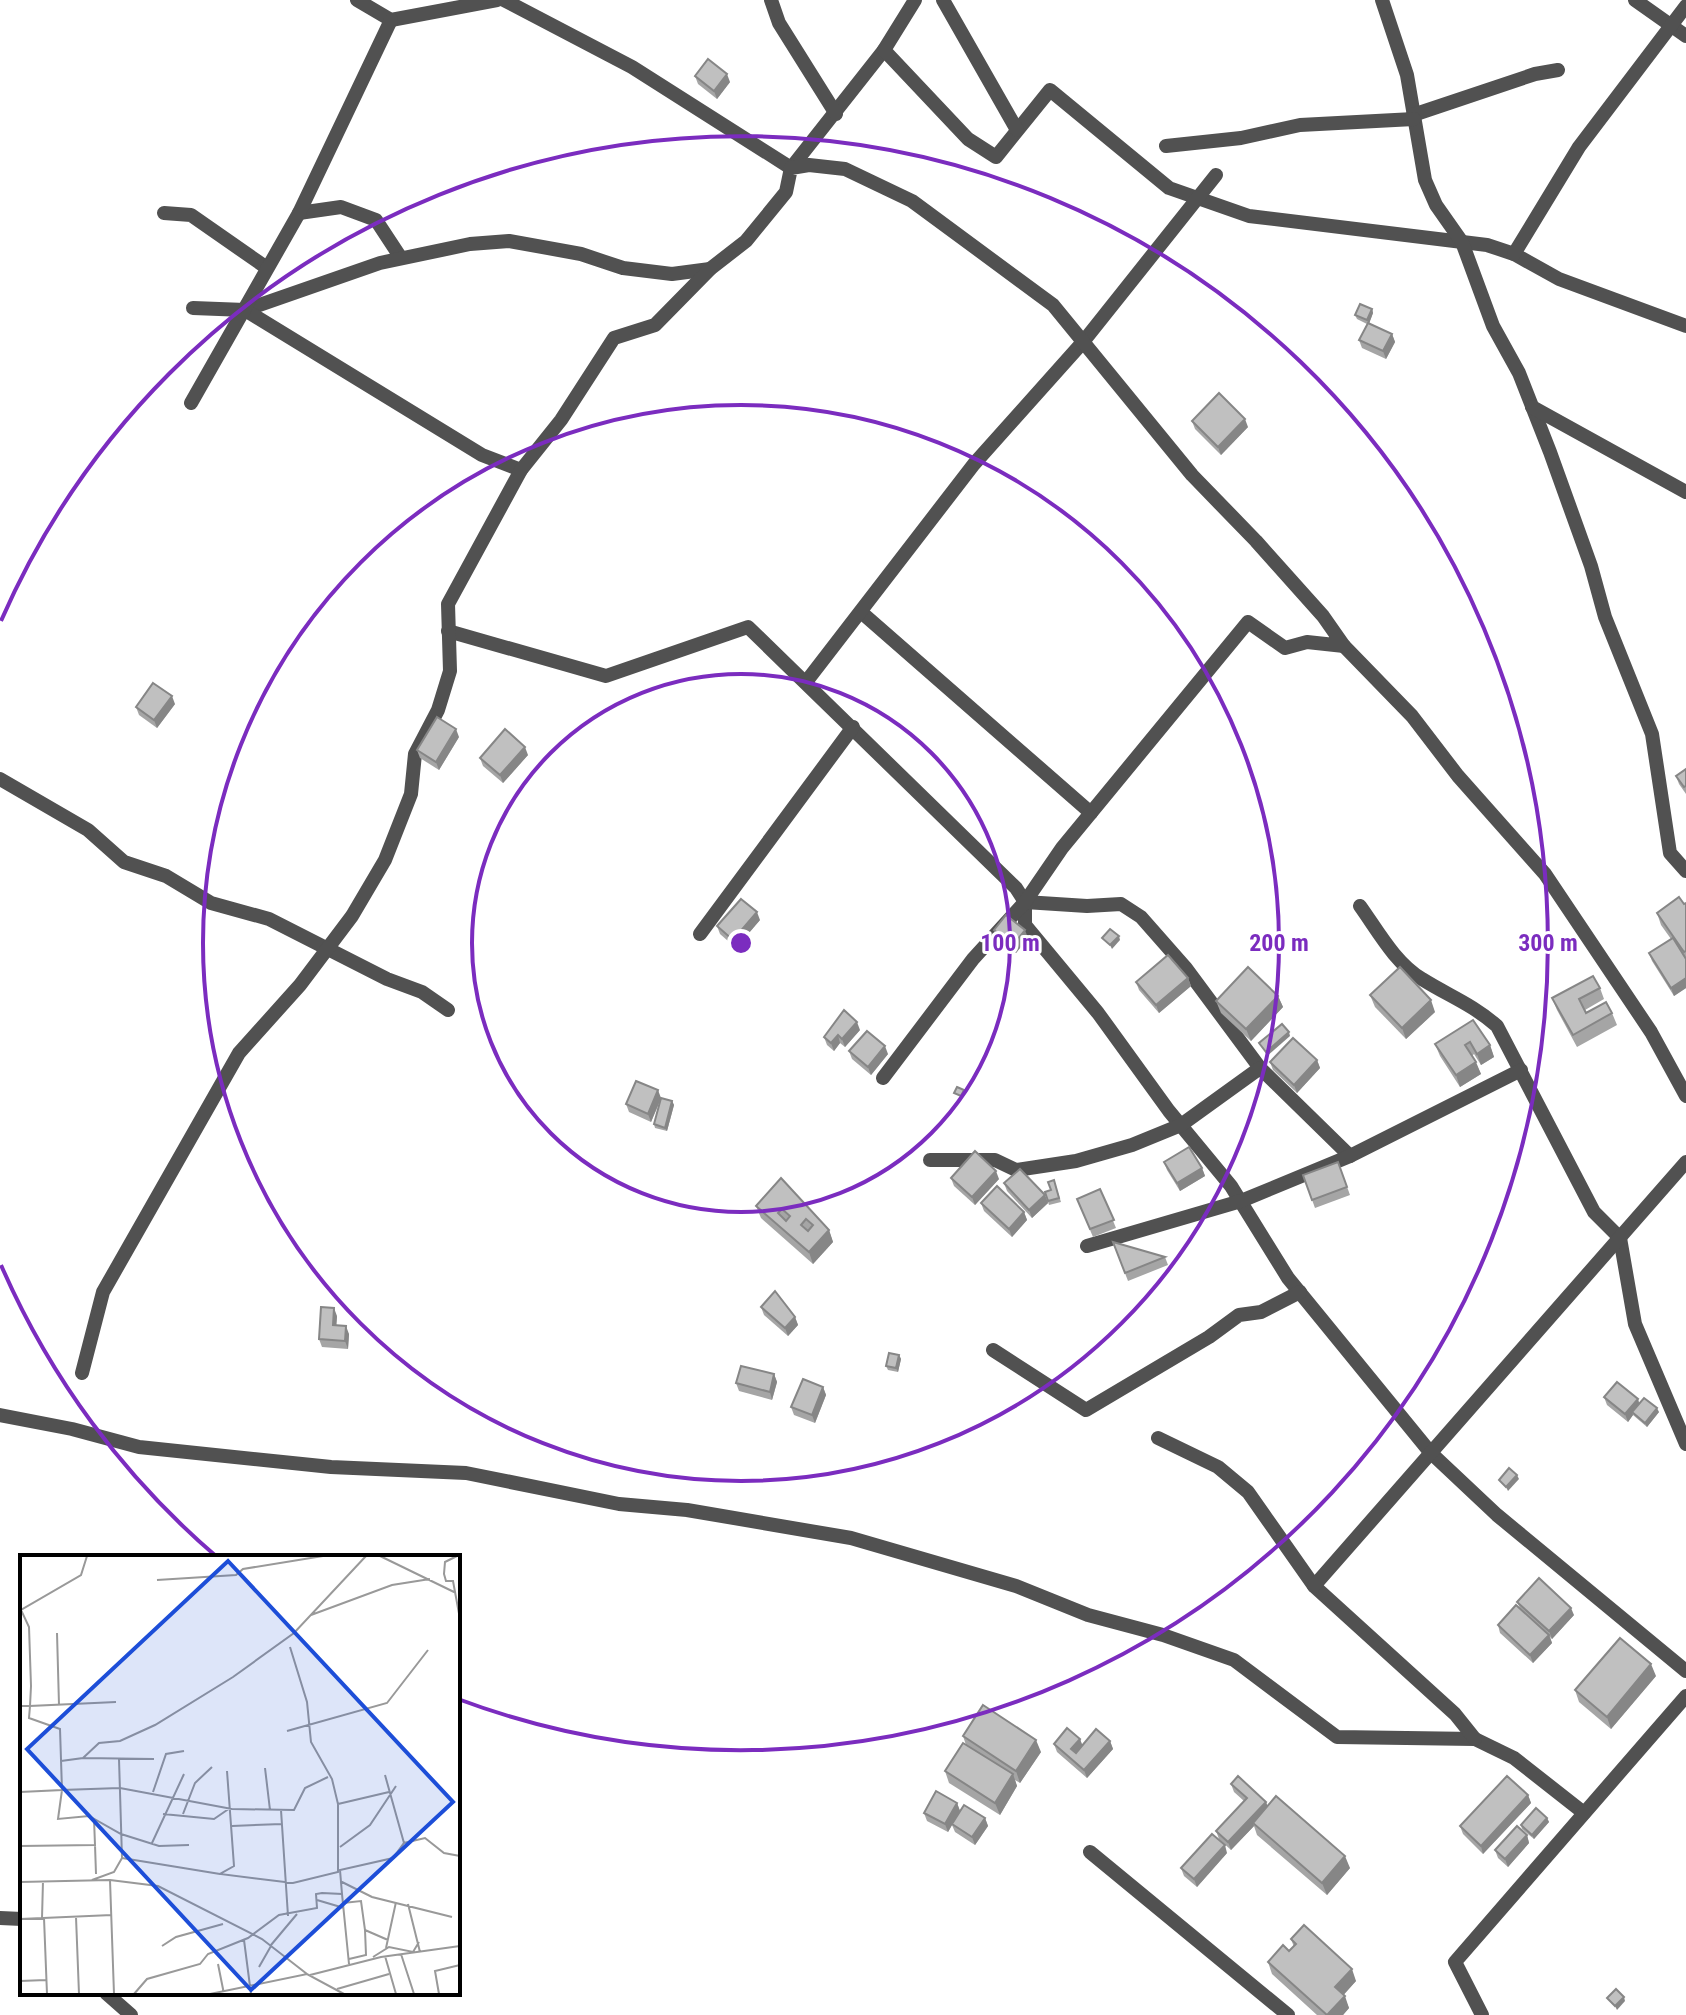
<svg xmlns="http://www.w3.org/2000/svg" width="1686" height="2015" font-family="'Roboto Condensed',sans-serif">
  <rect width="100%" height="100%" fill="#fff"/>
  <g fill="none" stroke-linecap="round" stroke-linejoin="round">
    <!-- minor -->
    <g stroke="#515151" stroke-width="14">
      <path d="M357,0L391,20L497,0"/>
      <path d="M504,0L632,67L791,168L884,50"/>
      <path d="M771,0L779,23L836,114"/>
      <path d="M915,0L884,50L968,139L996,157L1050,90L1169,188L1249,216L1487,245L1514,254L1559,279L1686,326"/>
      <path d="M943,0L1017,130"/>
      <path d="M1382,0L1407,75L1425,180L1436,205L1462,242L1493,326L1519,373L1550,452L1591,566L1605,617L1652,734L1670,853L1686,871"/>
      <path d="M1635,0L1686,36"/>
      <path d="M1413,115L1535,74L1558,70"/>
      <path d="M1166,146L1241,138L1300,125L1414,119"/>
      <path d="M164,213L191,215L267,268"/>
      <path d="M299,213L341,207L376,220L401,258"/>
      <path d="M1514,254L1579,147L1686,6"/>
      <path d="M193,308L245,310L380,263L470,244L509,241L581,254L623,268L672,274L710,269"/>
      <path d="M245,310L482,455L521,470"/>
      <path d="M191,403L299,213L391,20"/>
      <path d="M1532,407L1686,492"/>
      <path d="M861,612L1091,813"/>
      <path d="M448,631L606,676L748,627L1016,888L1025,902V925L1098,1013L1169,1111L1231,1186L1288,1278L1430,1452L1497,1515L1686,1671"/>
      <path d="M1344,646L1412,716L1458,776L1545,874L1651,1032L1686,1096"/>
      <path d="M806,682L974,464L1083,342L1216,175"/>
      <path d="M0,779L88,830L124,862L166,876L211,903L269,919L387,979L422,992L448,1010"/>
      <path d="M1025,902L1087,906L1121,904L1141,917L1185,967L1260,1068L1350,1156"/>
      <path d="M1360,906C1378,931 1395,963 1422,979C1449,996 1472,1004 1497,1026L1594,1212L1620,1238L1635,1324L1686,1444"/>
      <path d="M700,934L853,727"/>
      <path d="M930,1160H995L1016,1170L1076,1161L1132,1145L1181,1125L1260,1068"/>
      <path d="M1087,1246L1241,1201L1350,1156L1521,1070"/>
      <path d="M993,1350L1086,1410L1209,1337L1239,1315L1261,1312L1300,1292"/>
      <path d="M82,1373L103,1292L239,1053L300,985L352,916L385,860L411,794L415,754L438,710L450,671L448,604L521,470L561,420L614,338L655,325L710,269L746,241L786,192L791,168L809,165L845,169L912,201L1053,305L1192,475L1256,541L1323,616L1344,646L1307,642L1285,648L1248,622L1062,848L1025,902L973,959L883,1078"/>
      <path d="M0,1415L72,1429L139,1447L331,1467L466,1473L619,1504L687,1510L851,1538L1016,1586L1088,1615L1163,1635L1234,1660L1337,1737L1475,1739L1514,1758L1584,1813"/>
      <path d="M1158,1438L1218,1467L1248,1492L1314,1586L1455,1714L1475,1739"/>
      <path d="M1314,1586L1686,1162"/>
      <path d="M1090,1852L1288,2015"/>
      <path d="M0,1918L22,1919"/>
      <path d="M106,1993L131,2015"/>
      <path d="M1482,2015L1455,1962L1686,1696"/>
    </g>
  </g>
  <!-- wall -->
  <g fill="#a5a5a5">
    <path d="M695,76L730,82L717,99L698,84Z"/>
    <path d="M1372,309L1373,313L1369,323L1392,334L1395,342L1386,359L1362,348L1359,340L1367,324L1357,319L1355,315Z"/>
    <path d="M1192,421L1248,427L1221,455L1195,429Z"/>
    <path d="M175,704L157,728L139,715L136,707Z"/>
    <path d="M459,737L439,770L420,758L417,750Z"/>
    <path d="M528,755L503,783L483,766L480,758Z"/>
    <path d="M1686,769V794L1679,784L1676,776Z"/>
    <path d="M1686,903V988L1674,996L1652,961L1649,953L1671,939L1661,925L1657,913Z"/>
    <path d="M760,920L736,948L720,934L717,926Z"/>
    <path d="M994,930L1028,938L1016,953L996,938Z"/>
    <path d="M1188,978L1191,986L1159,1013L1139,990L1136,982Z"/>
    <path d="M1600,988L1604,999L1585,1010L1586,1013H1612L1617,1025L1577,1047L1557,1010L1552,998Z"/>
    <path d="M1370,995L1435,1012L1406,1039L1375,1007Z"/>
    <path d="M1278,996L1283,1007L1251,1041L1221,1013L1216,1001Z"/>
    <path d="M1473,1020L1490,1045L1494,1057L1481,1065L1474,1054L1472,1056L1481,1074L1460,1087L1440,1056L1435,1044Z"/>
    <path d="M860,1030L845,1047L840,1043L834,1051L827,1045L824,1037Z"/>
    <path d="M849,1051L888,1054L871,1075L852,1059Z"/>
    <path d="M1317,1060L1320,1068L1297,1093L1273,1070L1270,1062Z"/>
    <path d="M661,1098L672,1101L674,1105L667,1131L655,1128L654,1124L661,1099L651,1122L629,1112L626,1104Z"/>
    <path d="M1164,1162L1202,1168L1205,1176L1180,1191L1167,1170Z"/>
    <path d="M1338,1162L1350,1195L1315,1208L1303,1175Z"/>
    <path d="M781,1178L829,1230L833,1242L813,1264L761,1218L756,1206Z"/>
    <path d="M951,1178L999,1179L975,1205L954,1186Z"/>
    <path d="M1054,1180L1061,1202L1049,1205L1045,1192L1051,1190Z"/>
    <path d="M1004,1183L1045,1195L1048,1203L1032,1218L1007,1191Z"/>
    <path d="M1100,1189L1116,1228L1093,1237L1077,1199Z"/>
    <path d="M981,1203L1024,1212L1027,1220L1012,1237L984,1211Z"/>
    <path d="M1113,1242L1165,1257L1168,1265L1128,1281Z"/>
    <path d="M761,1307L795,1317L798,1325L788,1336L764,1315Z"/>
    <path d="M337,1316L336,1325L349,1334L348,1349L322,1347L319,1339Z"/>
    <path d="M899,1355L901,1359L898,1372L888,1370L886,1366Z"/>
    <path d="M774,1374L777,1382L772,1400L739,1391L736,1383Z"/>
    <path d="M823,1387L826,1395L815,1423L794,1415L791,1407Z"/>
    <path d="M1604,1397L1638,1399L1639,1403L1659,1412L1647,1427L1633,1415L1628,1422L1607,1405Z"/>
    <path d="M1517,1602L1574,1615L1552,1639L1550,1637L1552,1643L1533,1663L1500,1633L1498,1625L1520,1608Z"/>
    <path d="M1656,1676L1611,1729L1579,1702L1575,1690Z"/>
    <path d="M963,1736L1041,1752L1020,1783L1015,1780L1017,1786L1000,1815L949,1783L945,1771L966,1745Z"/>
    <path d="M1080,1739L1082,1745L1110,1741L1113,1749L1087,1778L1057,1752L1054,1744Z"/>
    <path d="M1231,1784L1266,1802L1267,1806L1350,1868L1327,1895L1257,1835L1254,1826L1231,1850L1219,1839L1216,1831L1244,1801L1234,1792Z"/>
    <path d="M1528,1795L1531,1803L1483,1854L1463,1834L1460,1826Z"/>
    <path d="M957,1803L960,1811L954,1822L985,1818L988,1826L975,1845L955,1832L952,1825L948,1832L927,1821L924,1813Z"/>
    <path d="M1547,1818L1549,1822L1534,1839L1522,1829L1521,1825Z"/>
    <path d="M1527,1835L1529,1843L1508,1867L1498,1858L1495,1850Z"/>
    <path d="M1227,1853L1197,1887L1184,1876L1181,1868Z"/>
    <path d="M1291,1939L1356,1981L1343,1995L1349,2008L1343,2015H1317L1272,1974L1268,1962L1289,1951L1294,1947Z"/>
  </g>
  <!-- shaded-wall -->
  <g fill="#868686">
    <path d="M727,74L730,82L717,99L714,91Z"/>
    <path d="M1372,309L1373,313L1369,324L1367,320Z"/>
    <path d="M1392,334L1395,342L1386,359L1383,351Z"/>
    <path d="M1245,419L1248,427L1221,455L1218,447Z"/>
    <path d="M172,696L175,704L157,728L154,720Z"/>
    <path d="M456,729L459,737L439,770L436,762Z"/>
    <path d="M525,747L528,755L503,783L500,775Z"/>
    <path d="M757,912L760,920L736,948L733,940Z"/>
    <path d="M1025,930L1028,938L1016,953L1013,945Z"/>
    <path d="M1119,936L1120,940L1112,949L1110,945Z"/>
    <path d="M1188,978L1191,986L1159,1013L1156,1005Z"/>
    <path d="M1686,978V988L1674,996L1671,988Z"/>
    <path d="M1278,996L1283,1007L1251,1041L1246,1029Z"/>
    <path d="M1431,1000L1435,1012L1406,1039L1402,1028Z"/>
    <path d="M857,1022L860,1030L845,1047L842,1039Z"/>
    <path d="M1289,1032L1290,1036L1267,1056L1266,1052Z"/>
    <path d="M838,1035L840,1043L834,1051L831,1043Z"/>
    <path d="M1490,1045L1494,1057L1481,1065L1477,1054Z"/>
    <path d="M885,1046L888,1054L871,1075L868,1067Z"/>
    <path d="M1317,1060L1320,1068L1297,1093L1294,1085Z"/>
    <path d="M1476,1062L1481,1074L1460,1087L1456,1075Z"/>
    <path d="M658,1090L661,1098L651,1122L648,1114Z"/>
    <path d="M672,1101L674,1105L667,1131L665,1128Z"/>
    <path d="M1202,1168L1205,1176L1180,1191L1177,1183Z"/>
    <path d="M996,1171L999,1179L975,1205L972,1197Z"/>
    <path d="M1045,1195L1048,1203L1032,1218L1029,1210Z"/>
    <path d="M1024,1212L1027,1220L1012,1237L1009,1229Z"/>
    <path d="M829,1230L833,1242L813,1264L809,1252Z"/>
    <path d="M334,1308L337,1316L336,1333L333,1325Z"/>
    <path d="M795,1317L798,1325L788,1336L785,1328Z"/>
    <path d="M346,1326L349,1334L348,1349L345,1341Z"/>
    <path d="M899,1355L901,1359L898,1372L896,1368Z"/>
    <path d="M774,1374L777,1382L772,1400L770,1392Z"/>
    <path d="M823,1387L826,1395L815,1423L812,1415Z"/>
    <path d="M1638,1399L1640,1407L1632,1412L1633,1415L1628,1422L1625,1414Z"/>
    <path d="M1657,1408L1659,1412L1647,1427L1645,1423Z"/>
    <path d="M1517,1475L1519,1479L1508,1491L1506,1487Z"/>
    <path d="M1571,1608L1574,1615L1552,1639L1549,1631Z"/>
    <path d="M1549,1635L1552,1643L1533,1663L1530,1655Z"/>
    <path d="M1651,1664L1656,1676L1611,1729L1607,1717Z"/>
    <path d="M1080,1739L1083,1747L1074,1757L1071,1749Z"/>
    <path d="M1036,1740L1041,1752L1020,1783L1016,1771Z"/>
    <path d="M1110,1741L1113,1749L1087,1778L1084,1770Z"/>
    <path d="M1013,1774L1017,1786L1000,1815L995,1803Z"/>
    <path d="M1528,1795L1531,1803L1483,1854L1481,1846Z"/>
    <path d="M1266,1802L1269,1810L1253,1823L1254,1826L1231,1850L1228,1842Z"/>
    <path d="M957,1803L960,1811L948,1832L945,1824Z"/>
    <path d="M985,1818L988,1826L975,1845L972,1837Z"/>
    <path d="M1547,1818L1549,1822L1534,1839L1532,1835Z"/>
    <path d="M1527,1835L1529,1843L1508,1867L1505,1859Z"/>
    <path d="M1225,1845L1227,1853L1197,1887L1194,1879Z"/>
    <path d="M1345,1856L1350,1868L1327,1895L1322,1883Z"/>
    <path d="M1352,1969L1356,1981L1340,1999L1335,1987Z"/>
    <path d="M1345,1996L1349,2008L1343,2015H1327Z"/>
    <path d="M1624,1997L1625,2001L1617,2010L1615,2006Z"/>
  </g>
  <!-- building -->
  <g fill="#c0c0c0" stroke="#868686" stroke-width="2" fill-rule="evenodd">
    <path d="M708,59L727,74L714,91L695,76Z"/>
    <path d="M1360,304L1372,309L1367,320L1355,315Z"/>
    <path d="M1368,323L1392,334L1383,351L1359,340Z"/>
    <path d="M1219,393L1245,419L1218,447L1192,421Z"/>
    <path d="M153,683L172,696L154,720L136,707Z"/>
    <path d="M437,717L456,729L436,762L417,750Z"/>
    <path d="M505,729L525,747L500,775L480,758Z"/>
    <path d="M1686,769V786L1684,787L1676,776Z"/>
    <path d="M1679,897L1684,904L1686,903V951L1684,952L1657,913Z"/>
    <path d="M741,899L757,912L733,940L717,926Z"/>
    <path d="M1006,915L1025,930L1013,945L994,930Z"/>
    <path d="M1110,929L1119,936L1110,945L1102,938Z"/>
    <path d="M1673,938L1686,959V978L1671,988L1649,953Z"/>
    <path d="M1168,955L1188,978L1156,1005L1136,982Z"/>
    <path d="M1248,967L1278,996L1246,1029L1216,1001Z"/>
    <path d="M1400,967L1431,1000L1402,1028L1370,995Z"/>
    <path d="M1593,976L1600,988L1579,999L1586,1013L1606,1002L1612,1013L1573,1035L1552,998Z"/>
    <path d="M844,1010L857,1022L842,1039L838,1035L831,1043L824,1037Z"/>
    <path d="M1473,1020L1490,1045L1477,1054L1470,1042L1465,1045L1476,1062L1456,1075L1435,1044Z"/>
    <path d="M1282,1024L1289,1032L1266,1052L1259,1043Z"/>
    <path d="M867,1031L885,1046L868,1067L849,1051Z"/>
    <path d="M1293,1038L1317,1060L1294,1085L1270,1062Z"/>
    <path d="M636,1081L658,1090L648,1114L626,1104Z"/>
    <path d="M957,1087L964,1090L961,1096L954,1093Z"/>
    <path d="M661,1098L672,1101L665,1128L654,1124Z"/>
    <path d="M1189,1147L1202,1168L1177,1183L1164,1162Z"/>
    <path d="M975,1151L996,1171L972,1197L951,1178Z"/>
    <path d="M1338,1162L1347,1187L1312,1200L1303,1175Z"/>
    <path d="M1020,1169L1045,1195L1029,1210L1004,1183Z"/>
    <path d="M781,1178L829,1230L809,1252L756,1206ZM782,1209L790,1216L786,1221L778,1213ZM806,1219L813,1225L808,1231L801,1225Z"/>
    <path d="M1054,1180L1059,1198L1048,1201L1045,1192L1051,1190L1048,1182Z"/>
    <path d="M997,1186L1024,1212L1009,1229L981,1203Z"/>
    <path d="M1100,1189L1114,1220L1090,1229L1077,1199Z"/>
    <path d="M1113,1242L1165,1257L1125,1273Z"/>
    <path d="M775,1291L795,1317L785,1328L761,1307Z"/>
    <path d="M321,1307L334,1308L333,1325L346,1326L345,1341L319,1339Z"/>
    <path d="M889,1353L899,1355L896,1368L886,1366Z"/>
    <path d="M741,1366L774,1374L770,1392L736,1383Z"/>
    <path d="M803,1379L823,1387L812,1415L791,1407Z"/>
    <path d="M1617,1382L1638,1399L1625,1414L1604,1397Z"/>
    <path d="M1644,1398L1657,1408L1645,1423L1632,1412Z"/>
    <path d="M1509,1468L1517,1475L1506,1487L1499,1480Z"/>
    <path d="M1539,1578L1571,1608L1549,1631L1517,1602Z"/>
    <path d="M1516,1605L1549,1635L1530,1655L1498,1625Z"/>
    <path d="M1620,1638L1651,1664L1607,1717L1575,1690Z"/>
    <path d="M983,1705L1036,1740L1016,1771L963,1736Z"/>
    <path d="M1067,1728L1080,1739L1071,1749L1076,1753L1096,1729L1110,1741L1084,1770L1054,1744Z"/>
    <path d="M963,1743L1013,1774L995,1803L945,1771Z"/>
    <path d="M1238,1776L1266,1802L1228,1842L1216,1831L1247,1798L1231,1784Z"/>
    <path d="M1507,1776L1528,1795L1481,1846L1460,1826Z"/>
    <path d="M936,1791L957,1803L945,1824L924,1813Z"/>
    <path d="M1276,1796L1345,1856L1322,1883L1253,1823Z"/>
    <path d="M964,1805L985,1818L972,1837L952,1824Z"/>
    <path d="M1536,1808L1547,1818L1532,1835L1521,1825Z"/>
    <path d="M1517,1826L1527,1835L1505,1859L1495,1850Z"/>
    <path d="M1212,1834L1225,1845L1194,1879L1181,1868Z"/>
    <path d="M1304,1925L1352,1969L1335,1987L1345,1996L1327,2015L1268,1962L1283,1945L1289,1951L1296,1944L1291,1939Z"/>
    <path d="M1616,1989L1624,1997L1615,2006L1607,1998Z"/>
  </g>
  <!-- distance rings -->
  <g fill="none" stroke="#7b2cbf" stroke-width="4">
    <circle cx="741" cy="943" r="269"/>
    <circle cx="741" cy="943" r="538"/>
    <path d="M217 1557A807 807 0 0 1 1 1265M1 621A807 807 0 1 1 458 1699"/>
  </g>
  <!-- overview -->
  <g transform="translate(20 1555)">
    <rect width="440" height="440" fill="#fff"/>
    <path fill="none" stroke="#999" stroke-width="2" d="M360,1L434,37M437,1L425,7L424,19L426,26H433L440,64M137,25L216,20L223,14L303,1M291,60L372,30L410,24M37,78L39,150M0,151H10L11,131L9,72L1,55L61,20L67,1M267,176L367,148L408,95M63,203L134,204M41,206L63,203L79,188L100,186L135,170L213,122L274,78L346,1M245,213L250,255M207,216L214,311L200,319L273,328L318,317V249L312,224L291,187L287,147L270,92M365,220L384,288M0,237L42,235L40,174L9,163L10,151L96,147M133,237L146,199L164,196M318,249L369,237M261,255L268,361M143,259L194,264L210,253M163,259L175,228L192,212M212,271L262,269M132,288L164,219M75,290L76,319M169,290L139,291L101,279L69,261L38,264L42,235L100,233L212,254L274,255L285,233L308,222M0,291L75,290L74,264M320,292L350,270L376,231M102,303L200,319M72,325L94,317L102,303L99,204M90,325L94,439M320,326L352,342L432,362M0,327L90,325L138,331L242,384L287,419M322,339L320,315L373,303L384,288L405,283L424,298L440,301M297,345L324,353M323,348L341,346L345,375L346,400L329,404M388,349L400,397M56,362L59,439M22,363L23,326M24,363L27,439M0,364L92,360M345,375L368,385M224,385L231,439M251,390L277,359M142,391L156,382L203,369M366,393L376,347M381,399L394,439M365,401L376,439M353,402L369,392L393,397L399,387M198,409L204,439M239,412L251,391M290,420L361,402L440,391M0,426L26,425M317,434L369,419M114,439L127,424L180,409L188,399L228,383L259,360L297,353L296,339L302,338L322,339L329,409M190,439L287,419L324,439M419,439L415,416L440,410"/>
    <path fill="#1d4ed8" fill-opacity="0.15" stroke="#1d4ed8" stroke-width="4" d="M208,6L433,247L231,435L7,194Z"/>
    <rect width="440" height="440" fill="none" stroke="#000" stroke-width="4"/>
  </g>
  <circle cx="741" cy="943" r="12" fill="#7b2cbf" stroke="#fff" stroke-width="4"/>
  <g font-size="24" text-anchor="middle" font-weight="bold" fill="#7b2cbf" stroke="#fff" stroke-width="6" stroke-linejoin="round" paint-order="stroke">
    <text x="1010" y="951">100 m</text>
    <text x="1279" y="951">200 m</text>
    <text x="1548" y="951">300 m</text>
  </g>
</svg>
